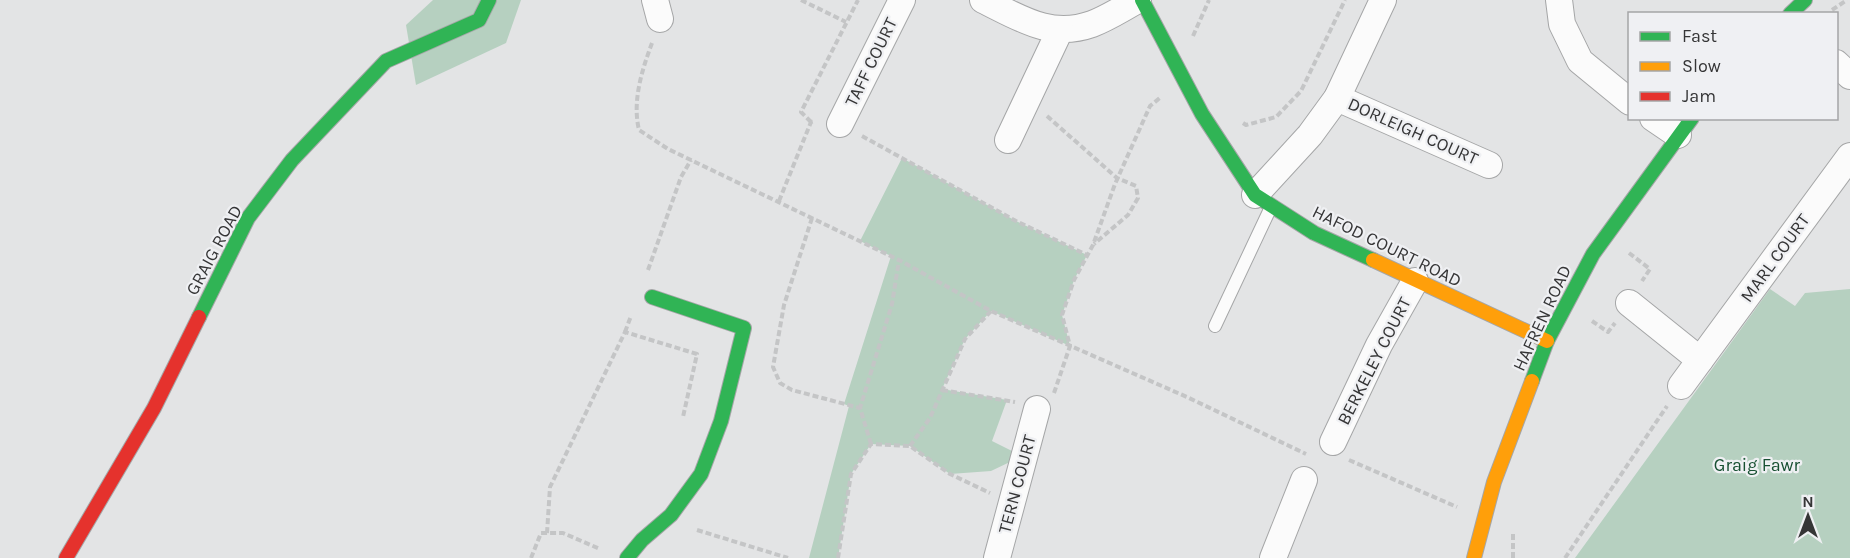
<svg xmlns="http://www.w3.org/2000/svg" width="1850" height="558" font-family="Karla,sans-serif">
  <rect width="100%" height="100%" fill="#e3e4e5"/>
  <!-- green -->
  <g fill="#b6d0c0">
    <path d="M433,0H521L506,43L416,85L406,25Z"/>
    <path d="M902,158L1016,221L1087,255L1074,280L1062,315L1070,346L991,311L965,339L942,389L1007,400L992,441L1012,451V461L991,471L950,474L910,446L871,444L851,474L838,558H809L849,406L844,404L891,256L860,241Z"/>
    <path d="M1770,289L1795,306L1805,293L1850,289V558H1575Z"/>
  </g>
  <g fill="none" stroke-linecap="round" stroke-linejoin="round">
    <!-- lane casing -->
    <g stroke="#a5a6a7" stroke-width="14">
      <path id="lane" d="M1215,326L1271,207"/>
    </g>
    <!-- street casing -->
    <g stroke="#a5a6a7" stroke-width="28">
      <g id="street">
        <path d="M655,0L660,19"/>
        <path d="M983,0C1020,18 1050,39 1092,24C1108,18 1123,8 1138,0"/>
        <path d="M1559,0L1562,24L1580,61L1630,102"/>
        <path d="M1836,63L1850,76"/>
        <path d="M1337,98L1489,165"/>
        <path d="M1653,118L1678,135"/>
        <path d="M840,124L902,0"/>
        <path d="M1008,140L1060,30"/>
        <path d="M1255,195L1310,135L1337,98L1383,0"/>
        <path d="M1629,303L1700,360"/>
        <path d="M1681,386L1850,156"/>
        <path d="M1333,442L1379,345L1415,281"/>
        <path d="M997,558L1037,409"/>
        <path d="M1273,558L1304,480"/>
      </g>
    </g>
    <!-- fast casing -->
    <g stroke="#a5a6a7" stroke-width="16">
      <g id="fast">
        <path d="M1142,0L1202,114L1255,195L1314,233L1373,260"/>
        <path d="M1790,14L1805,0"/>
        <path d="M199,317L248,218L292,160L386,61L479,20L489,0"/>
        <path d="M1532,381L1547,341L1593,254L1692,118"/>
        <path d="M627,558L642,540L671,515L701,474L721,421L744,328L652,297"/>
      </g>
    </g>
    <!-- slow casing -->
    <g stroke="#a5a6a7" stroke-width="16">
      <g id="slow">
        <path d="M1373,260L1547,341"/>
        <path d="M1474,558L1494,482L1532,381"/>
      </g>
    </g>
    <!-- jam casing -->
    <g stroke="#a5a6a7" stroke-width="16">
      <path id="jam" d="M66,558L154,408L199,317"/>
    </g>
    <!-- path -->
    <g stroke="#c4c5c6" stroke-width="4" stroke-dasharray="6 3" stroke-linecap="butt">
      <path d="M801,0L846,22"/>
      <path d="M1832,10L1847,0"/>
      <path d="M1193,36L1209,0"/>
      <path d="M652,43C642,70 632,101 639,130L668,149L899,260L991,311L1187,397L1306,454"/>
      <path d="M1047,116L1117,178L1136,186L1138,198L1128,215L1094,244"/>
      <path d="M811,122L801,112L858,0"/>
      <path d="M1243,123L1246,125L1276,117L1301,91L1345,0"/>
      <path d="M862,136L1016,221L1087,255"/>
      <path d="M779,201L811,122L815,121"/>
      <path d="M812,218L784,305L773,367L780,383L792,390L860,408"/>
      <path d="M1629,253L1650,269L1642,281"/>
      <path d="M648,270L681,177L691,160"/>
      <path d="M1592,321L1608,332L1615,323"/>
      <path d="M625,332L631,316"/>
      <path d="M942,390L1015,402"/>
      <path d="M1054,393L1070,346L1062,315L1074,280L1093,245L1115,184L1150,106L1161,97"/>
      <path d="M871,444L860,408L892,304L899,260"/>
      <path d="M910,446L930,418L965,339L991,311"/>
      <path d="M1349,460L1457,507"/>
      <path d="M697,530L788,558"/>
      <path d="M547,533L550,487L625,332L697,354L683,417"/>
      <path d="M531,558L541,533H563L600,549"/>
      <path d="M838,558L851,474L871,444L910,446L950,474L990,493"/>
      <path d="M1513,558V532"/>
      <path d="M1565,558L1667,406"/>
    </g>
    <!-- lane -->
    <use href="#lane" stroke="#fbfbfb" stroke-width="12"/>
    <!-- street -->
    <use href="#street" stroke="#fbfbfb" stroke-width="26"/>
    <!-- fast -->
    <use href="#fast" stroke="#30b455" stroke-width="14"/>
    <!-- slow -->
    <use href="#slow" stroke="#ff9f0a" stroke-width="14"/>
    <!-- jam -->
    <use href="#jam" stroke="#e5322d" stroke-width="14"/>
  </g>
  <g text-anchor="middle" stroke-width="4.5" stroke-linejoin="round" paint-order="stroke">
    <!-- street labels -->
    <g font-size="18" fill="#353536" stroke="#eff0f3">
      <text transform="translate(871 62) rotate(-64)" y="6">TAFF COURT</text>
      <text transform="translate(1413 131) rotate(24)" y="6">DORLEIGH COURT</text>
      <text transform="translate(1387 246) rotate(26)" y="6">HAFOD COURT ROAD</text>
      <text transform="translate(214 250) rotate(-62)" y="6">GRAIG ROAD</text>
      <text transform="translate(1775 258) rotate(-54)" y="6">MARL COURT</text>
      <text transform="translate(1542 318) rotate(-65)" y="6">HAFREN ROAD</text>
      <text transform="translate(1374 361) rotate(-63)" y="6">BERKELEY COURT</text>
      <text transform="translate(1017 484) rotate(-75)" y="6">TERN COURT</text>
    </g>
    <!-- park labels -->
    <g font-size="18" fill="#175032" stroke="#eff0f3">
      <text x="1757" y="471">Graig Fawr</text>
    </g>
  </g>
  <!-- legend -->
  <rect x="1628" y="12" width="210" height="108" fill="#eff0f3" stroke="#a5a5a7" stroke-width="1.5"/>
  <rect x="1640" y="32" width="30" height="9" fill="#30b455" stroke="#a5a5a7" stroke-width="1.5"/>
  <text x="1682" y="42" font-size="18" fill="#353536">Fast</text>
  <rect x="1640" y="62" width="30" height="9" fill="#ff9f0a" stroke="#a5a5a7" stroke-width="1.5"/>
  <text x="1682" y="72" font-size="18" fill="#353536">Slow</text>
  <rect x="1640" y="92" width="30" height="9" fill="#e5322d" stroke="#a5a5a7" stroke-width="1.5"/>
  <text x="1682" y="102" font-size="18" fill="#353536">Jam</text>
  <!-- north arrow -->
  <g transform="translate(1808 516)" stroke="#eff0f3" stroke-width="4.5" paint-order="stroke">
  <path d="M0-4.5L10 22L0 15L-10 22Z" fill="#353536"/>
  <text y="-9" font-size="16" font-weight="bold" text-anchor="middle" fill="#353536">N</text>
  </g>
</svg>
